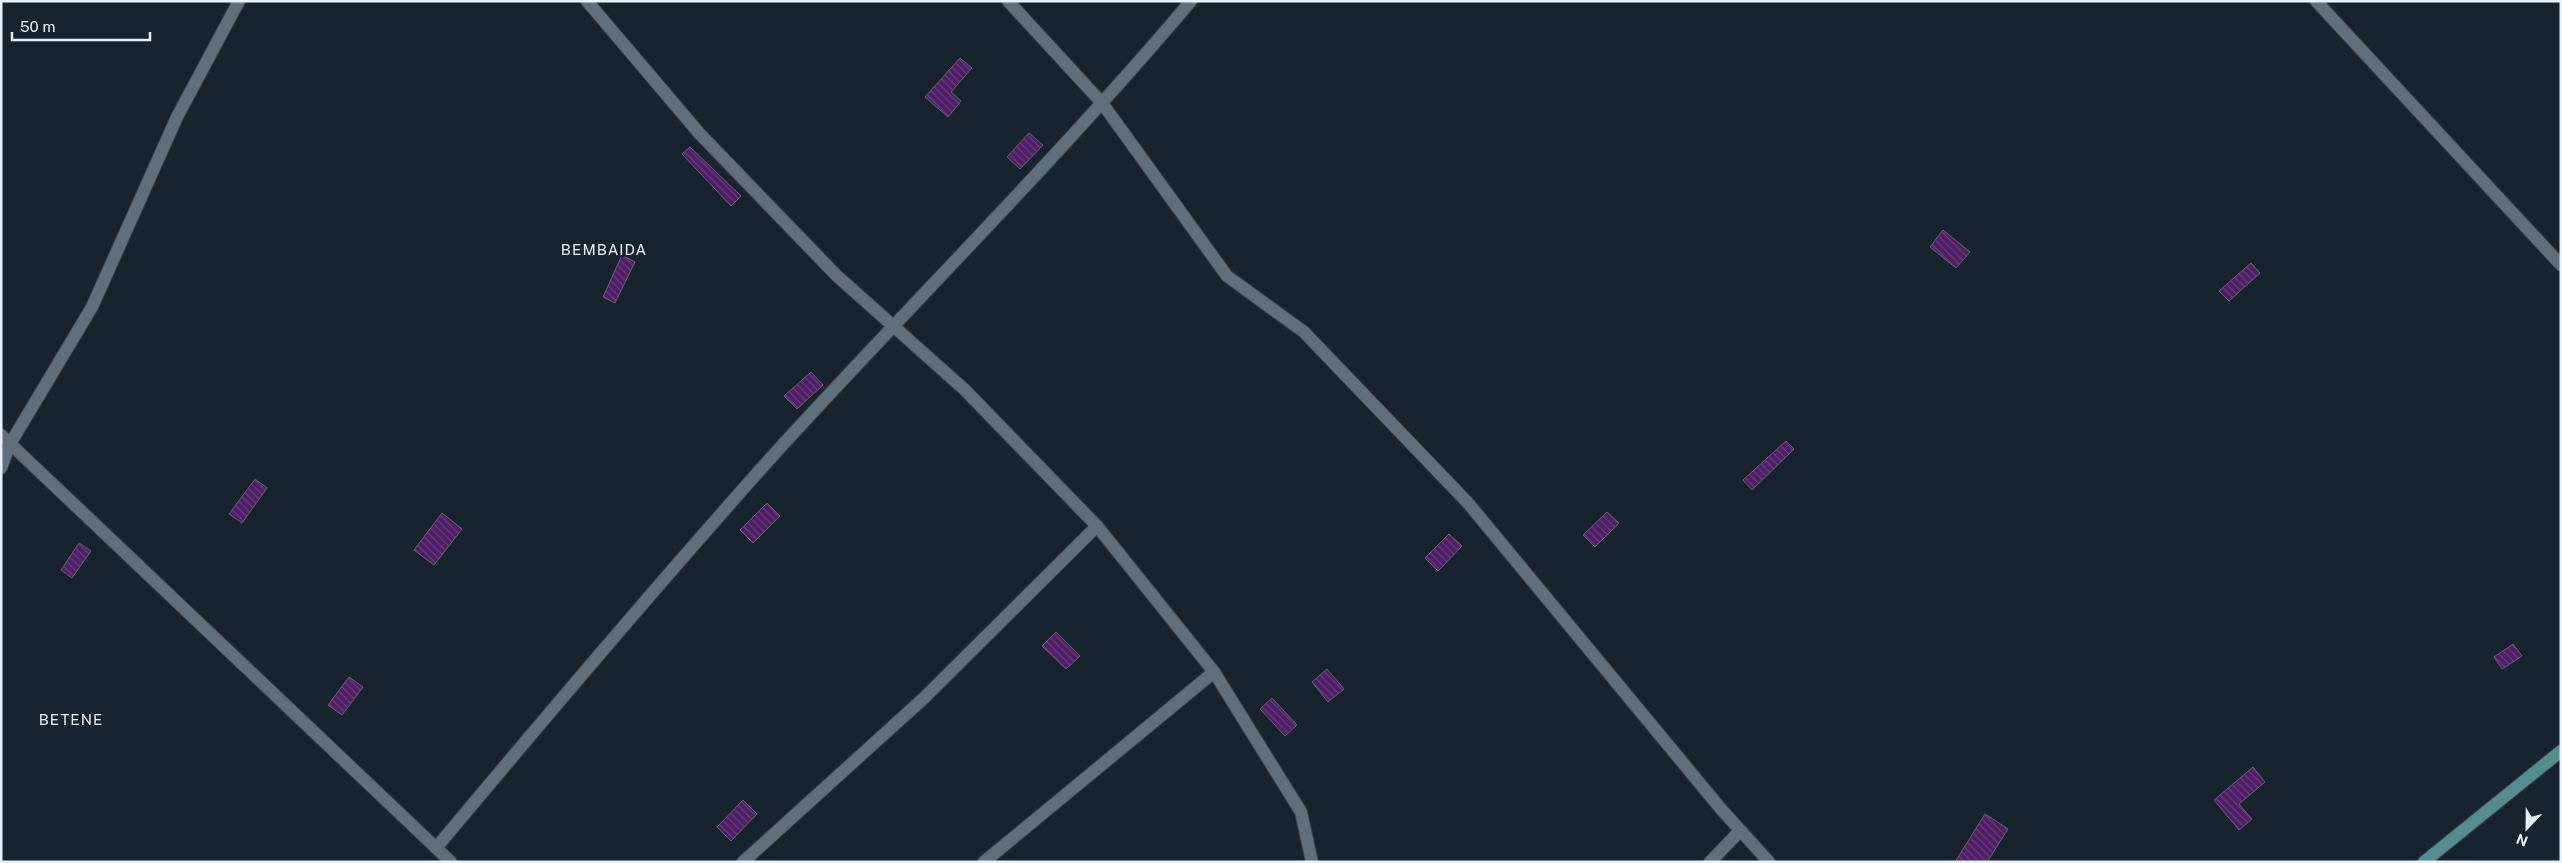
<svg xmlns="http://www.w3.org/2000/svg" width="2562" height="863" font-family="'Public Sans',sans-serif">
  <defs>
    <pattern id="building-back-hatch" width="6" height="6" patternUnits="userSpaceOnUse" patternTransform="scale(1.25)"><rect width="6" height="6" fill="#4f1d65"/><path d="M-1 5l2 2M0 0l6 6M5-1l2 2" fill="none" stroke="#683e7c"/></pattern>
  </defs>
  <rect width="100%" height="100%" fill="#17242e"/>
  <!-- building -->
  <g fill="url(#building-back-hatch)" stroke="#6b6170">
    <path d="M960,58L972,68L951,92L961,101L948,117L925,97Z"/>
    <path d="M1029,133L1043,145L1020,169L1007,157Z"/>
    <path d="M690,147L741,196L731,206L682,154Z"/>
    <path d="M1943,230L1970,252L1956,268L1930,247Z"/>
    <path d="M622,255L635,262L615,303L603,297Z"/>
    <path d="M2251,263L2260,273L2229,301L2219,291Z"/>
    <path d="M811,372L823,385L797,409L784,396Z"/>
    <path d="M1786,441L1794,449L1752,490L1743,480Z"/>
    <path d="M255,479L267,488L242,523L229,514Z"/>
    <path d="M767,503L780,516L753,543L740,530Z"/>
    <path d="M1607,512L1619,523L1595,547L1583,535Z"/>
    <path d="M442,513L462,529L434,565L414,550Z"/>
    <path d="M1449,534L1462,546L1438,571L1425,558Z"/>
    <path d="M79,543L91,551L72,578L61,570Z"/>
    <path d="M1056,632L1080,656L1066,669L1042,646Z"/>
    <path d="M2513,644L2522,656L2502,669L2494,657Z"/>
    <path d="M1327,669L1344,689L1328,702L1312,682Z"/>
    <path d="M349,677L363,687L342,715L328,705Z"/>
    <path d="M1272,698L1297,725L1285,736L1260,709Z"/>
    <path d="M2253,767L2265,782L2239,804L2252,819L2239,830L2214,800Z"/>
    <path d="M743,800L757,814L731,841L717,827Z"/>
    <path d="M1985,814L2008,829L1987,862H1955Z"/>
  </g>
  <g fill="none" stroke-linecap="round" stroke-linejoin="round">
    <!-- street casing -->
    <g stroke="#363f48" stroke-width="14">
      <g id="street">
        <path d="M587,1L699,133L836,275L965,390L1097,526L1214,672L1301,812L1312,862"/>
        <path d="M1008,1L1102,103L1227,276L1304,332L1468,503L1721,809L1769,862"/>
        <path d="M2316,1L2561,265"/>
        <path d="M1,435L451,862"/>
        <path d="M1,468L10,444L92,307L177,117L239,1"/>
        <path d="M436,848C548,714 661,580 778,450C915,300 1060,156 1191,1"/>
        <path d="M743,862L924,698L1097,526"/>
        <path d="M984,862L1214,672"/>
        <path d="M1710,862L1740,831"/>
      </g>
    </g>
    <!-- secondary casing -->
    <g stroke="#363f48" stroke-width="14">
      <path id="secondary" d="M2424,862L2561,751"/>
    </g>
    <!-- street -->
    <use href="#street" stroke="#606f7c" stroke-width="12"/>
    <!-- secondary -->
    <use href="#secondary" stroke="#548c8f" stroke-width="12"/>
  </g>
  <g text-anchor="middle" stroke-width="4.5" stroke-linejoin="round" paint-order="stroke">
    <!-- quarter labels -->
    <g font-size="15" letter-spacing="1" fill="#e9f1f9" stroke="#17242e">
      <text x="604" y="255">BEMBAIDA</text>
      <text x="71" y="725">BETENE</text>
    </g>
  </g>
  <!-- border -->
  <rect width="2562" height="863" fill="none" stroke="#e9f1f9" stroke-width="5"/>
  <!-- north arrow -->
  <g transform="translate(2527 828) rotate(202)" stroke="#17242e" stroke-width="4" paint-order="stroke">
  <path d="M0-4L9 19L0 12L-9 19Z" fill="#e9f1f9"/>
  <text y="-8" font-size="14" font-weight="bold" text-anchor="middle" fill="#e9f1f9">N</text>
  </g>
  <!-- scale -->
  <path d="M12 32v8h138v-8" fill="none" stroke="#e9f1f9" stroke-width="2.5"/>
  <text x="20" y="32" font-size="15" fill="#e9f1f9" stroke="#17242e" stroke-width="4" paint-order="stroke">50 m</text>
</svg>
